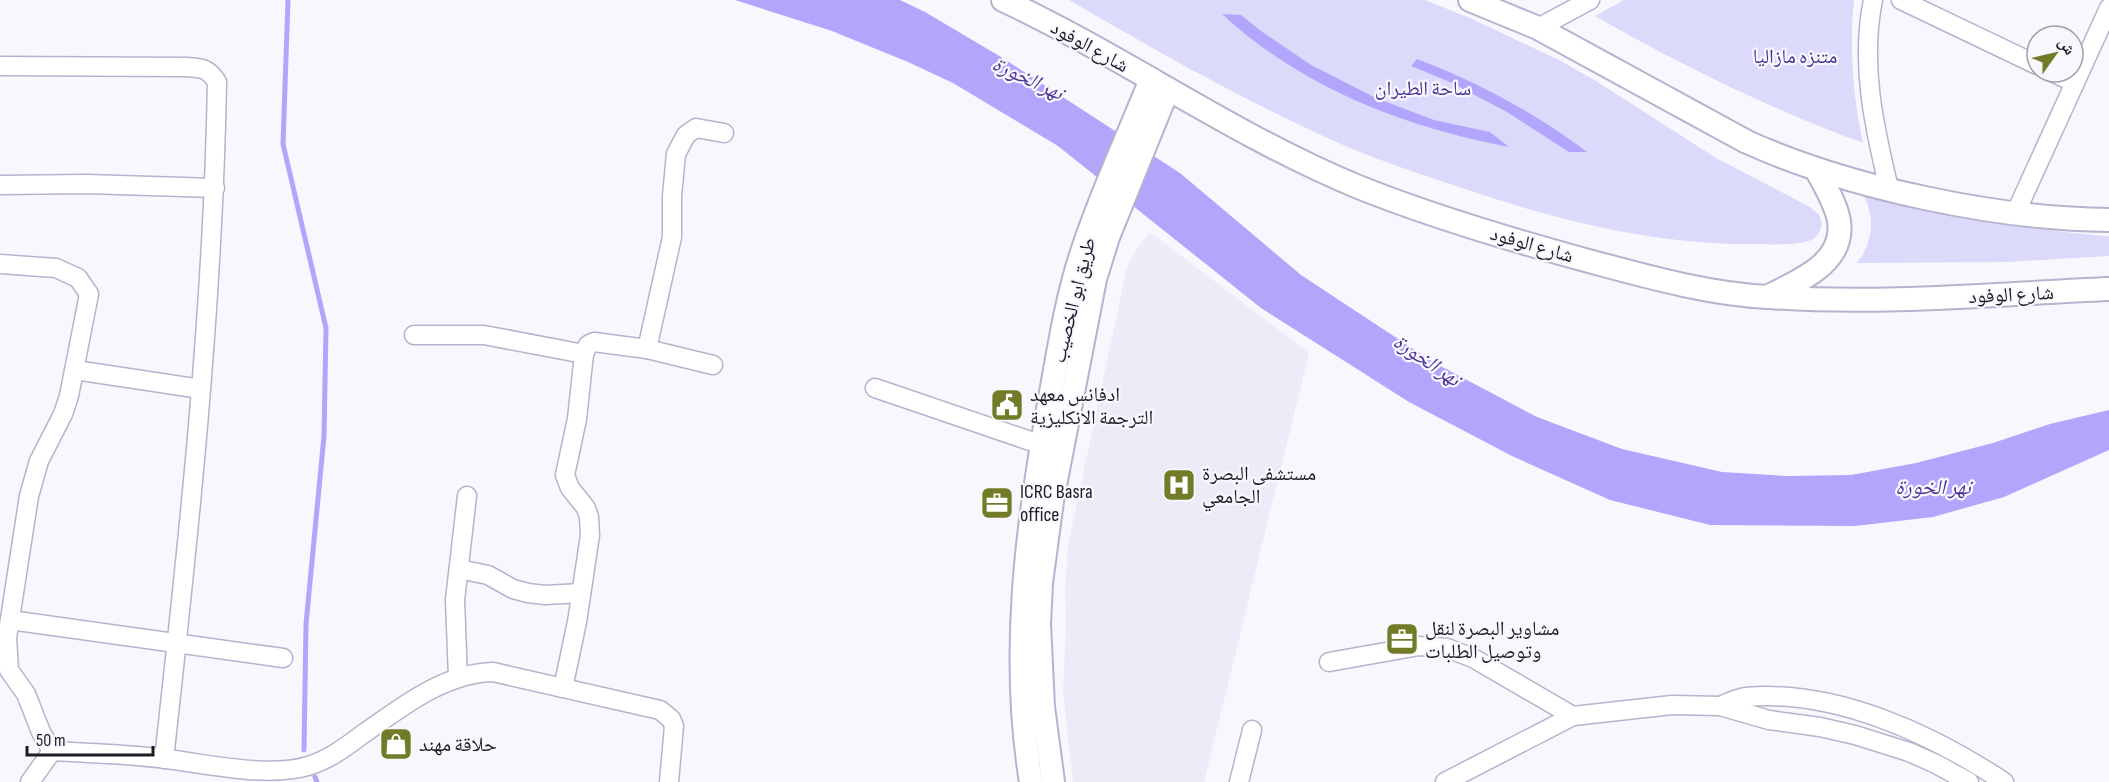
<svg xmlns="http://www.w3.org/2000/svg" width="2109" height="782" font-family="'Sofia Sans Condensed','Noto Naskh Arabic',sans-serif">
  <rect width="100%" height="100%" fill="#f8f7fd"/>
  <!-- built -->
  <path fill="#ecebf8" d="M1150,232L1309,353L1204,782H1073L1063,692L1066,625L1065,590L1068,545L1127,267L1136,250Z"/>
  <!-- green -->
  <g fill="#dcdafa">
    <path d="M1069,0H1425L1470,18L1559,60L1596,81L1716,158L1810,207L1819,215L1822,224C1821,228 1819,233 1816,237C1806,247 1764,244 1749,244C1652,244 1557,220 1465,189C1417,173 1367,157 1321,135C1234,95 1151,48 1069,0Z"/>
    <path d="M1624,0H1854C1849,49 1853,96 1863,143C1770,109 1681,65 1595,16Z"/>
    <path d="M1860,190C1943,213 2022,230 2109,236V256L2006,262L1857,263C1874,242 1876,212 1860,190Z"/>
  </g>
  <!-- water -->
  <g fill="#b1a6fb">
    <path d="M735,0H900L925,12L1001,57L1180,173L1301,275L1433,362L1537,417L1622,449L1722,472L1788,476L1851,475L1916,463L1993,443L2050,424L2109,410V450L2004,497L1933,517L1855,526L1710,525L1610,500L1512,456L1409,402L1261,308L1058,146L953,83L908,62L832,31Z"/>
    <path d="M1222,14L1241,15L1261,31L1311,65L1376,98L1434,120L1490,132L1509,147C1404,127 1302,88 1222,14Z"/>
    <path d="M1417,59C1478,82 1535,113 1587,152H1569L1507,112L1450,82L1411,66Z"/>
  </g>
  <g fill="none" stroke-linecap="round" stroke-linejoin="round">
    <!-- stream -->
    <g stroke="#b1a6fb" stroke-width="5">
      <path d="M288,0L283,144L326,328L324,436L306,624L304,750"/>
      <path d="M315,777L317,782"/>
    </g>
    <!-- minor casing -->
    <g stroke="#b5b3cd" stroke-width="21">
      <g id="minor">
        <path d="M1873,0C1860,64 1874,126 1889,189"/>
        <path d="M1901,0L2037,65"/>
        <path d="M1538,28L1590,0"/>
        <path d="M0,66L185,67C202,68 208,68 217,82C213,309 189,534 164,759"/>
        <path d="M2052,72L2075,83"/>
        <path d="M0,185L87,184L215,188"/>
        <path d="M2016,212L2109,8"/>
        <path d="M0,264L56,268L78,278L89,294L69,396L63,414L39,461L29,496L7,638L9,670L26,694L41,732L52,751"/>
        <path d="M414,335H484L584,354"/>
        <path d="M647,349L672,237V196L676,154L686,135L696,128L724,133"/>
        <path d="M75,370L201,389"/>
        <path d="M875,388L1042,445"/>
        <path d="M459,569L488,575L513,589L528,593L545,595L581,593"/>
        <path d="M10,620L283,658"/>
        <path d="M1329,662L1419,646L1447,648L1473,658L1573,716"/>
        <path d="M458,678L455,600L467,496"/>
        <path d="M563,688L577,622L590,535L589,517L586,508L570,488L565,475L577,419L584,354L588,345L594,342L647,349L713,365"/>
        <path d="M1720,706C1728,703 1737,698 1746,697C1835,689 1932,734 2004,782"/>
        <path d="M30,782L52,751C90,753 129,754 167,759C208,764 268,778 308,766C328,760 346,747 363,734C402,707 444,673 493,672L660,710L671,719L674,726L669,782"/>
        <path d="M1239,782L1252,730"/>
        <path d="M1445,782L1573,716L1672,705L1720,706L1769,720L1820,727L1855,735L1909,752L1936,764L1969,782"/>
      </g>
    </g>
    <!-- major casing -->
    <g stroke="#b5b3cd" stroke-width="26">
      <g id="major">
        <path d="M1003,0C1123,56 1233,135 1356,186C1430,216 1508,239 1585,260C1645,276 1707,294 1769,297C1882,305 1996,294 2109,289"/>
        <path d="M1470,0L1538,28L1747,142C1850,188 1996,219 2109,220"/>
        <path d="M1767,297C1798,281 1845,264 1839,221C1836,203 1824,185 1816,169"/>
        <path d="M1031,782C1010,654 1027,525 1050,398C1059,349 1066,300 1082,252C1101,193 1128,137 1151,79"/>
        <path d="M1053,782L1043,707L1039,624L1041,583L1052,501L1095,279L1108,237L1168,89"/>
      </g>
    </g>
    <!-- minor -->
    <use href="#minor" stroke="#fff" stroke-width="18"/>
    <!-- major -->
    <use href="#major" stroke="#fff" stroke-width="22"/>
  </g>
  <!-- icons -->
  <defs>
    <g id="civic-square" transform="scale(1.725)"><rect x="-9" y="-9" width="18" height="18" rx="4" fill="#727c28" stroke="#f8f7fd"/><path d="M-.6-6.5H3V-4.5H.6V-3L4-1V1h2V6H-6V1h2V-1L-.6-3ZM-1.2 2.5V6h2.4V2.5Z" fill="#fff"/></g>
    <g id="hospital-square" transform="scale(1.725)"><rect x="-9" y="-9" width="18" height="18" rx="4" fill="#727c28" stroke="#f8f7fd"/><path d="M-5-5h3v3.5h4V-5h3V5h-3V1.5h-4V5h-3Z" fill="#fff"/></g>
    <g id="office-square" transform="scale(1.725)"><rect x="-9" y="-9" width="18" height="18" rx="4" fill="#727c28" stroke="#f8f7fd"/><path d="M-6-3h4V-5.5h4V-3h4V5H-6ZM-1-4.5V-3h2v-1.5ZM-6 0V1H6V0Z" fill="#fff"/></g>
    <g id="shop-square" transform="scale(1.725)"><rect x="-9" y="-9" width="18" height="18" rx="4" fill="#727c28" stroke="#f8f7fd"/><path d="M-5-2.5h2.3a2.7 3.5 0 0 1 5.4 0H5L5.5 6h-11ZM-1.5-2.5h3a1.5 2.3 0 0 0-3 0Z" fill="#fff"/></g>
  </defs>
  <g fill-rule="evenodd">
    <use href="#civic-square" x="1007" y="405"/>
    <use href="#hospital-square" x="1179" y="485"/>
    <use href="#office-square" x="997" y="503"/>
    <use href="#office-square" x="1402" y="639"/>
    <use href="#shop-square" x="396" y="744"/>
  </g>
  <g text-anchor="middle" stroke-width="4.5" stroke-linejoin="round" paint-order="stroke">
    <!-- street labels -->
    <g font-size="20" fill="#1d1c25" stroke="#f8f7fd">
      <text transform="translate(1090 46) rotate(29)" y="7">شارع الوفود</text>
      <text transform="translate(1532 244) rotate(16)" y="7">شارع الوفود</text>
      <text transform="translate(2011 294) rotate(-3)" y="7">شارع الوفود</text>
      <text transform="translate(1073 300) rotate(-76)" y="7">طريق ابو الخصيب</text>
    </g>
    <!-- park labels -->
    <g font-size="20" fill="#483090" stroke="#f8f7fd">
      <text x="1795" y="63">متنزه مازاليا</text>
      <text x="1423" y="95">ساحة الطيران</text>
    </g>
    <!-- poi labels -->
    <g font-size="20" fill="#1d1c25" stroke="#f8f7fd" text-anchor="start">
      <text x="1030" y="401">ادفانس معهد<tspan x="1030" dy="23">الترجمة الانكليزية</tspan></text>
      <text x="1202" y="480">مستشفى البصرة<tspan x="1202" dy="23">الجامعي</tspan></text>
      <text x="1020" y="498">ICRC Basra<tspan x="1020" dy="23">office</tspan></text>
      <text x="1425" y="635">مشاوير البصرة لنقل<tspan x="1425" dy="23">وتوصيل الطلبات</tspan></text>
      <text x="419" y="751">حلاقة مهند</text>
    </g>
    <!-- water labels -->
    <g font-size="21" font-style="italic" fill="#4d3596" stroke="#f8f7fd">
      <text transform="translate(1028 78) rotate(25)" y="7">نهر الخورة</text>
      <text transform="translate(1427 360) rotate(34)" y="7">نهر الخورة</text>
      <text x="1933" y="494">نهر الخورة</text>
    </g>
  </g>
  <!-- north arrow -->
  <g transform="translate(2055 54) rotate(56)"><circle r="28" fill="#f8f7fd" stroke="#a09fa7" stroke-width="1.5"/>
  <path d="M0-4.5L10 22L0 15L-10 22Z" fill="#727c28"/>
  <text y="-9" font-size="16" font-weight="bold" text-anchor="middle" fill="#1d1c25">ش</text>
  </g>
  <!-- scale -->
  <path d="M27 746v9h126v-9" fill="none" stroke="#1d1c25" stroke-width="3"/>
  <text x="36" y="746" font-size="18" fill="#1d1c25" stroke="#f8f7fd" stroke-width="4.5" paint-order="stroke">50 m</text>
</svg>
